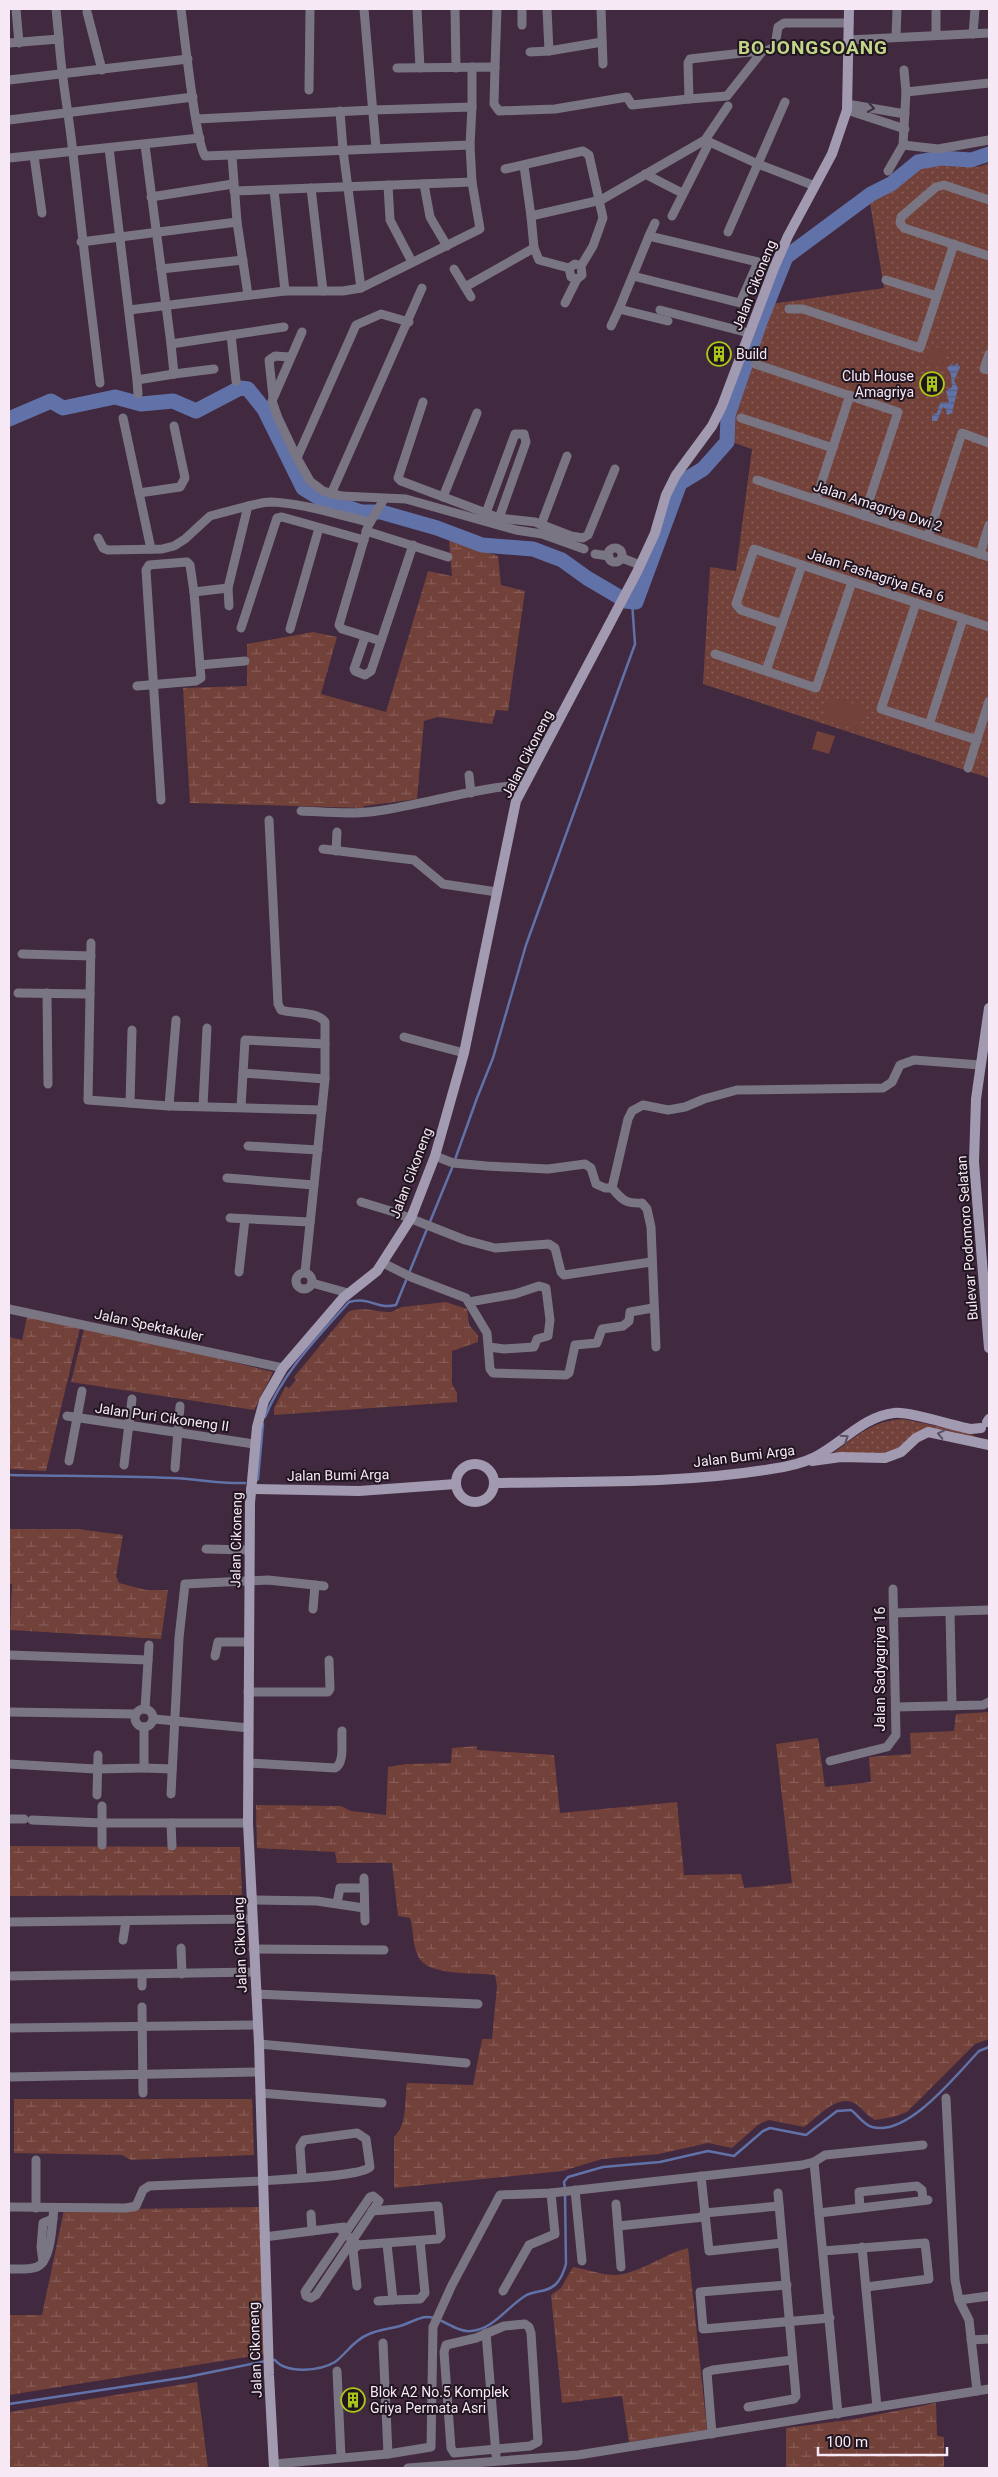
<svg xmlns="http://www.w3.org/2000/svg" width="998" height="2477" font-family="Roboto,sans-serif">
  <defs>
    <pattern id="green-dots" width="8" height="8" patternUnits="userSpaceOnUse" patternTransform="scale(1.25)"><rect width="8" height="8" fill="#724139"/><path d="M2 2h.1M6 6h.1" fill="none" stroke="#875c56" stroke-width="1.8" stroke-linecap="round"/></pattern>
    <pattern id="wetland-marsh" width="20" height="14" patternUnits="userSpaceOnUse" patternTransform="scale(1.25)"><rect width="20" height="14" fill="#724139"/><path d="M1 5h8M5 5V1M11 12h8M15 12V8" fill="none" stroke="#875c56"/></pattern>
    <pattern id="water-rules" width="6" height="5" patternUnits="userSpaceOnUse" patternTransform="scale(1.25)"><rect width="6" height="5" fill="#6172a9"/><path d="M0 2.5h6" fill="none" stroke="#575e7e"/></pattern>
  </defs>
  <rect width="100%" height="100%" fill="#41293f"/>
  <!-- green -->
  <g fill="url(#green-dots)">
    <path d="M924,161L954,162L978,167L989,163V778L703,684L710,567L736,571L752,449L731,442L728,423L771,304L884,288L869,197L890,190Z"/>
    <path d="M903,1419L969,1433L978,1438C956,1434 931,1421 911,1436C902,1443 897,1451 886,1454L831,1455C854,1438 873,1420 903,1419Z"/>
  </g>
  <!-- wetland -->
  <g fill="url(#wetland-marsh)">
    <path d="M449,540L498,556L501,585L525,591L508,711L496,710L492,724L438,717L424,721L417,799L364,806L363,808L190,803L183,688L247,686V644L313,632L337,637L321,694L386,712L428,571L452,576Z"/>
    <path d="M446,1302L467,1309L469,1325L478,1335V1342L452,1351V1384L457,1393V1402L274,1415V1408L286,1386L289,1388L296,1380L294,1377L348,1312C365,1305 374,1313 391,1312L402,1307Z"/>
    <path d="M27,1317L80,1328L46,1471L9,1469V1337L22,1340Z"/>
    <path d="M84,1329L177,1348L273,1372L254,1410L71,1382Z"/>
    <path d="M9,1529H78L123,1535L116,1576L119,1583L146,1590H168L161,1639L10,1630L12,1584H9Z"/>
    <path d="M989,1712V2039L975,2044L907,2112L893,2117L875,2120C867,2116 863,2109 856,2104C838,2092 817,2118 804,2127L769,2120L759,2124L732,2148L708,2143L659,2154L602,2159L563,2171L394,2188V2137C408,2124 404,2101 407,2083L473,2085L482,2039H492L497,1986L495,1975C475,1972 427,1977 418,1956C412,1944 414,1931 410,1918L398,1916L392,1863H337L335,1852L257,1848L256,1805L341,1806L351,1811L386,1815L388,1767L406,1764L451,1763L452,1748L477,1746V1750L554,1755L560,1813L677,1802L684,1875L741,1874L744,1888L792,1883L776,1744L818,1738L825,1787L871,1782L869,1757L911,1754L910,1733L954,1731L956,1714Z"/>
    <path d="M9,1846L240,1847L242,1895L9,1896Z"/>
    <path d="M14,2099H252L254,2155L131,2160L122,2155L14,2153Z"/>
    <path d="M260,2207L265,2354L9,2395V2315H42L64,2210Z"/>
    <path d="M688,2248L707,2430L629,2442L622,2396L562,2403L551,2295L561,2288L573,2267C586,2269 602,2275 615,2275C635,2275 667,2253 688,2248Z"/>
    <path d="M197,2382L208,2468H9V2412Z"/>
    <path d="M936,2403L937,2436L944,2437V2468H786V2428L855,2419Z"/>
  </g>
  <!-- pitch -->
  <g fill="#724139">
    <path d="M931,346L948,351L942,369L925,363Z"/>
    <path d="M829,696L866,708L859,730L822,718Z"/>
    <path d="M817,731L835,736L829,754L812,749Z"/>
  </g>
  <!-- water -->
  <path fill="url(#water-rules)" d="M957,363L960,367L954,381L958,388L952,413L947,415L946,409L943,407L937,421H932V415L937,413L940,403L949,402L946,391L952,387L951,374L947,368L951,364L954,366Z"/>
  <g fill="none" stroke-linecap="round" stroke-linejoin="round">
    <!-- stream -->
    <g stroke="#6172a9" stroke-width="2.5">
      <path d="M409,1273L452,1168L477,1098L493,1058L526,945L635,644L632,602"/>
      <path d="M265,1417C283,1372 318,1337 349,1302C371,1296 376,1310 396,1305L407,1278"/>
      <path d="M9,1475C63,1476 118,1476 173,1478C197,1479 221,1484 245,1483"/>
      <path d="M256,1481L258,1479L263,1424"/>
      <path d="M565,2189L564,2182L568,2177L603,2167L660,2162L708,2151L734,2156L763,2131L770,2128L806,2135L837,2111L851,2110C858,2115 863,2124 872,2127C908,2137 957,2074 979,2051L989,2047"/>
      <path d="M271,2360H275C286,2374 320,2371 335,2362C346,2354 354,2340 367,2335C377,2330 389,2329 400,2326C407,2324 414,2320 421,2318C437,2312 454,2333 471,2331C494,2329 507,2307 525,2296C535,2290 547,2293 556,2284C562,2278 564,2271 566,2264L565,2194"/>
      <path d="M9,2404L187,2377L266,2361"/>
    </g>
    <!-- river -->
    <g stroke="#6172a9" stroke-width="15">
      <path d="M9,419L51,401L63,408L115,397L141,404L173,401L196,411L240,388L248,389L264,409L303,488L321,499L361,512H381L437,528L482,545L533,549L562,560L587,578L621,598"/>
      <path d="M625,601L636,602L680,483L703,469L727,442L728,415L760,322L786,257L871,194L891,184L918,162L941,158L971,160L989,154"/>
    </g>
    <!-- street -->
    <g stroke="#7a7583" stroke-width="9">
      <path d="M16,9L19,43"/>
      <path d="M56,9L59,39"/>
      <path d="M181,9C184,32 196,144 205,156L470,145L472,107L373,110L197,119"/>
      <path d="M364,9L376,148"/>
      <path d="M417,9L420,68"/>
      <path d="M455,9L456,68"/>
      <path d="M547,9L549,51L602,42"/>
      <path d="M601,9L603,64"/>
      <path d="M87,12L102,70"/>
      <path d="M522,25V9"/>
      <path d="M973,34L975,9"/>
      <path d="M936,35V9"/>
      <path d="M896,37L897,9"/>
      <path d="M848,40L989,33"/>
      <path d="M9,43L59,39C61,74 68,109 72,145C81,224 90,304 100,383"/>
      <path d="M530,52L549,51"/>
      <path d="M761,53L727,96L689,99L688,63L690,59L769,50L775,46L778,27L784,23H849"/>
      <path d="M495,67L497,9"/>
      <path d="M397,68L495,67L494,104L499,111L555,109L627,97L632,105L689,99"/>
      <path d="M9,80L188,59"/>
      <path d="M309,90L310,9"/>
      <path d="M906,92L989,83"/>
      <path d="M847,104L905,114"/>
      <path d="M472,107V67"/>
      <path d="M847,110L905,129"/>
      <path d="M340,111L343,150L361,288"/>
      <path d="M9,120L193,97"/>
      <path d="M705,140L758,164L815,186"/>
      <path d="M145,145L171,344L284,327"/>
      <path d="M903,145L938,149L989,140"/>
      <path d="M109,148L137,380L174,374L171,344"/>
      <path d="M34,156L42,213"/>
      <path d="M232,156L237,222L248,295"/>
      <path d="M9,158L200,138"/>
      <path d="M524,166L531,216"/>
      <path d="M505,169L583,151L589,155L603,218L593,246L581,266L582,275L577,279L571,277L569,268L575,264L581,266"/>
      <path d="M888,171L903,145L906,92L904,70"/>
      <path d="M645,174L682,193"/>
      <path d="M424,184L430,217L447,246"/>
      <path d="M388,185L390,220L412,262"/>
      <path d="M311,188L323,291"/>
      <path d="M274,190L285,291"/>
      <path d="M234,191L472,182"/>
      <path d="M151,197L233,184"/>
      <path d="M989,200L944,185L936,187L901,217L900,223L904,228L989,256"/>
      <path d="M672,216L709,143"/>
      <path d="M728,232L785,102"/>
      <path d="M649,236L655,223"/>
      <path d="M81,242L237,222"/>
      <path d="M534,248L531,216L601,200L705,140L728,106"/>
      <path d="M161,269L243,260"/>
      <path d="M454,269L471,297"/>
      <path d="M633,276L740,303L758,262L649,236L619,309L668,321"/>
      <path d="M886,280L937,296"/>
      <path d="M465,287L534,248L539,260L569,268"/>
      <path d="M565,303L577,279"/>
      <path d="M789,309H803L920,348L954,244"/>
      <path d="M129,310L285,291H343L361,288L480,229L472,182L470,145"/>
      <path d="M660,310L749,333"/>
      <path d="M611,326L619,309"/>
      <path d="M302,332L272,401L278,418L297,458L310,481L323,491L342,496L406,499L516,530L542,534L584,549"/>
      <path d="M231,335L236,381"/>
      <path d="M989,354L984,369L989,370"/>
      <path d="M755,364L898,412L864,516"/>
      <path d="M174,374L214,369"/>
      <path d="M137,380L138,394"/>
      <path d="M273,397L269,360L275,356L290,357"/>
      <path d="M423,402L398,478L401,481L499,518L535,522L571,536L583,538L588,535L615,469"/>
      <path d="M123,418L151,549"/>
      <path d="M741,418L833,448"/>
      <path d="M297,458L356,325L381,314L409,322"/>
      <path d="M757,480L989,557"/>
      <path d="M139,493L180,487L185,478L174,426"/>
      <path d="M331,494L422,288"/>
      <path d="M443,497L477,413"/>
      <path d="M816,499L850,395"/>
      <path d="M486,513L515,434H524L526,442L499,518"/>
      <path d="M541,525L567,456"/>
      <path d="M366,531L448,557"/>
      <path d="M928,537L962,433L989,443"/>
      <path d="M98,538L103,548L108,550L162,549L174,546L185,539L210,516L248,506"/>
      <circle cx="615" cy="555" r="7"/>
      <path d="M595,554L609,556"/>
      <path d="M980,554L989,525"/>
      <path d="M622,558L640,565"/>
      <path d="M228,588L229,606"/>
      <path d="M916,603L881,709L977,740"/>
      <path d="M782,624L741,610L736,604L754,549L989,627"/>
      <path d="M241,628L277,518L282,517L364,540"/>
      <path d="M290,629L319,528"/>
      <path d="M365,637L354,669L355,671L365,675L371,671L413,545"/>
      <path d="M381,641L342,629L339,625L368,526L384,499"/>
      <path d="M715,654L816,688L852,582"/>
      <path d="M200,665L245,661"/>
      <path d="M766,671L802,565"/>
      <path d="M137,686L196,681L201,678L194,592"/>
      <path d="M929,725L963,619"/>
      <path d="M968,768L989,701"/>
      <path d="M469,775L471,793"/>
      <path d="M161,800L146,570L149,565L187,562L190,565L194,592L228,588L248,506C255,505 263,502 270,502C303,503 337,515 369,522"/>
      <path d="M301,811C326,812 352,815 377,811C426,804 474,788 523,785"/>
      <path d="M269,820L278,1004L281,1010C293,1014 317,1011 325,1022V1079L305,1272"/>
      <path d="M323,849L414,860L443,884L497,892"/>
      <path d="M336,851L337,832"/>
      <path d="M91,943L88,1100L169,1106L322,1110"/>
      <path d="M22,954L91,956"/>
      <path d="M18,993L90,994"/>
      <path d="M47,993L48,1084"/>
      <path d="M404,1037L464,1053"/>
      <path d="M243,1073L325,1079"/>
      <path d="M130,1103L132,1030"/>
      <path d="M169,1106L176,1020"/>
      <path d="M203,1106L207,1028"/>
      <path d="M241,1107L245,1040L325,1044"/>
      <path d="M248,1146L318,1150"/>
      <path d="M435,1156L453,1163L487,1166L548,1169L585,1164L591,1168L596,1184L605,1188H612"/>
      <path d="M227,1178L314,1185"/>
      <path d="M361,1202L394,1212L465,1240L495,1248L549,1244L555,1248L561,1272L564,1275L651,1262"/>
      <path d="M230,1218L310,1222"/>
      <path d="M383,1263L411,1277L466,1298L487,1333L490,1369L493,1373L566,1375L569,1373L575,1345L597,1343L602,1329L623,1326L629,1321L630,1312L653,1308"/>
      <path d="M239,1272L245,1219"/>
      <circle cx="304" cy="1281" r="8"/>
      <path d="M312,1283L348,1293"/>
      <path d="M469,1302L515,1294L539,1286L546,1288L550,1320L548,1336L537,1339L534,1347L504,1349L489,1347"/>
      <path d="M9,1309L283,1368"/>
      <path d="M656,1347L651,1227L647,1209L642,1203C626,1204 622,1200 612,1188L628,1119L632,1111L643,1105L668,1110L685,1107L704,1099L737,1090L883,1088L892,1082L900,1065L914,1060L980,1065"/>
      <path d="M67,1416L254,1444"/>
      <path d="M69,1461L82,1391"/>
      <path d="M124,1465L132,1399"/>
      <path d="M175,1468L180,1406"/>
      <path d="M206,1549L250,1550"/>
      <path d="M313,1609L315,1585"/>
      <path d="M950,1612L952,1706"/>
      <path d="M894,1613L989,1610"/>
      <path d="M9,1655L148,1660"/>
      <path d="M215,1656L218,1642H248"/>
      <path d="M248,1692H328L330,1689L329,1660"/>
      <path d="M896,1707L983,1705L989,1702"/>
      <circle cx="144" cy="1718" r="9"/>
      <path d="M145,1709L149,1645"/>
      <path d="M9,1712L136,1714"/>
      <path d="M154,1719L249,1728"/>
      <path d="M830,1761L887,1747L896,1735L893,1589"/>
      <path d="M248,1763L335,1768C345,1763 341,1742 342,1731"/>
      <path d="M9,1764L96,1769L144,1768V1727"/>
      <path d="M144,1768L172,1769"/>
      <path d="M171,1794L179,1638L185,1584L268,1580L324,1586"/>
      <path d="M97,1795L98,1755"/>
      <path d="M102,1806V1845"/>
      <path d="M9,1819H24"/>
      <path d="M32,1820L102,1823H248"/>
      <path d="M171,1823L172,1846"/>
      <path d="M364,1878L365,1921"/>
      <path d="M252,1900L317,1901L364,1908"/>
      <path d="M337,1903L340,1888H363"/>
      <path d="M9,1922L252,1919"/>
      <path d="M123,1940L126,1921"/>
      <path d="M181,1948L182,1974"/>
      <path d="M253,1949L384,1950"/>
      <path d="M142,1975V1986"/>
      <path d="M9,1976L255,1972"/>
      <path d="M256,1994L478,2004"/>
      <path d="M142,2007L143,2093"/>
      <path d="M9,2028L257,2025"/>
      <path d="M259,2044L466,2063"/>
      <path d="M9,2077L259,2072"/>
      <path d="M260,2093L382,2103"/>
      <path d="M946,2098L955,2280L959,2300L969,2320L977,2391"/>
      <path d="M36,2160V2208"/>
      <path d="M814,2162L838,2414"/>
      <path d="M701,2176L709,2251L782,2243"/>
      <path d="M575,2190L582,2261"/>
      <path d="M373,2196L379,2201L316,2295L311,2298L306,2296L305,2292L309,2286L370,2197Z"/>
      <path d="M616,2204L621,2267"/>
      <path d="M9,2207L126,2208L136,2206L143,2190L149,2186L262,2181C281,2179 360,2177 370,2167L366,2139L357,2133L304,2140L300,2147L302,2178"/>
      <path d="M860,2208L859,2192L917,2186L922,2190L923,2200"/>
      <path d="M704,2213L779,2206"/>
      <path d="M819,2213L928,2200"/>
      <path d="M311,2214L312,2231"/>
      <path d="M618,2226L704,2217"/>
      <path d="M339,2228L358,2245L438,2239L441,2236L438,2206L372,2211"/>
      <path d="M264,2237L344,2227"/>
      <path d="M387,2244L393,2300L420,2299L425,2293L420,2241"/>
      <path d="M862,2247L877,2407"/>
      <path d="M823,2251L925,2243L929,2279L866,2287"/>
      <path d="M43,2262L41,2247L43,2223L53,2219"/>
      <path d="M9,2269C17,2269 29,2270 37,2267C52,2261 52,2222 54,2208"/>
      <path d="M787,2285L700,2292L703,2329L830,2318"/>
      <path d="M357,2286L353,2250L358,2245"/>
      <path d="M503,2291L529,2245L555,2234L551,2193"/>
      <path d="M959,2300L989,2296"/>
      <path d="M378,2301L393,2300"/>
      <path d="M525,2324L529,2327L531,2333L538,2442L530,2446L454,2453L451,2448L444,2352L446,2345L476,2338L504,2326Z"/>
      <path d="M486,2333L496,2455"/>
      <path d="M971,2340L989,2339"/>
      <path d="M383,2343L388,2454"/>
      <path d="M337,2371L341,2457"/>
      <path d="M748,2407L794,2399L796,2396L778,2193"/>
      <path d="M712,2434L707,2372L713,2370L792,2360"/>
      <path d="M274,2464L388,2454L431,2447L433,2327L452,2285L500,2195L551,2193L802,2165L814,2162L825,2155L923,2145"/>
      <path d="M408,2468L578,2455L989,2389"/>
    </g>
    <!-- secondary -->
    <g stroke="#a19ab1" stroke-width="10">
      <path d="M989,1008L976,1099L974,1162L989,1348"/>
      <path d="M987,1422L989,1419"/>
      <path d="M812,1461L841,1457L885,1458L901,1452L916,1438L928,1432L989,1445"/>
      <circle cx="475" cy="1483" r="19"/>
      <path d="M494,1483C586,1481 681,1484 771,1469C786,1467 801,1464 815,1457C841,1444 864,1416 894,1413C909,1411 953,1426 971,1429L981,1428"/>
      <path d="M251,1489L359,1491L456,1484"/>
      <path d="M274,2468L269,2375L259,2044L248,1823L250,1503L257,1427L264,1401L283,1368L343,1298L377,1271L411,1218L435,1156L464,1053L516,801L637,572L655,533L666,495L676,475L712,426L722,406L774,268L788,236L832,154L847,110L849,9"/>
    </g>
  </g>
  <!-- one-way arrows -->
  <defs><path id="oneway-chevron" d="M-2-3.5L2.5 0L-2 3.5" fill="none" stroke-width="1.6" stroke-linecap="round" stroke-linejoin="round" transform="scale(1.25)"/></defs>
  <use stroke="#3c323e" href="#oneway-chevron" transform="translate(871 108) rotate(9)"/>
  <g stroke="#5b5161">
    <use href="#oneway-chevron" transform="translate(941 1434) rotate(-167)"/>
    <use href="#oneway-chevron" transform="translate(845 1438) rotate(-33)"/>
  </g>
  <!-- icons -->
  <defs>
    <g id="building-ring" transform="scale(1.25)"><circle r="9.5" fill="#211620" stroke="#aac718" stroke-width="1.5"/><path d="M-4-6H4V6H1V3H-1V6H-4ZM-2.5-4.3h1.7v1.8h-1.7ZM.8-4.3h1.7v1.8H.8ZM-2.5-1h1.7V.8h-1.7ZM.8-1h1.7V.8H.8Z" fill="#aac718"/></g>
  </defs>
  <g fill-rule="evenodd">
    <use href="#building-ring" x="719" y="354"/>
    <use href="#building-ring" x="932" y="384"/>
    <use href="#building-ring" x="353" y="2400"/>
  </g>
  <g text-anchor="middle" stroke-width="4" stroke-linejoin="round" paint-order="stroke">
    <!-- street labels -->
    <g font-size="14" fill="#f7e8f5" stroke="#211620">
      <text transform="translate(754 285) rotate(-68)" y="5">Jalan Cikoneng</text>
      <text transform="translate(878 506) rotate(18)" y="5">Jalan Amagriya Dwi 2</text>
      <text transform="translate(876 575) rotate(18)" y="5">Jalan Fashagriya Eka 6</text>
      <text transform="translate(527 754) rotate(-63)" y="5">Jalan Cikoneng</text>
      <text transform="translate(411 1173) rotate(-69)" y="5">Jalan Cikoneng</text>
      <text transform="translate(967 1238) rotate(-94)" y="5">Bulevar Podomoro Selatan</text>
      <text transform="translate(149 1325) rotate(12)" y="5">Jalan Spektakuler</text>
      <text transform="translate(162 1417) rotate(8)" y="5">Jalan Puri Cikoneng II</text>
      <text transform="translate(744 1456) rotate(-7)" y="5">Jalan Bumi Arga</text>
      <text transform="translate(338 1475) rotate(-1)" y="5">Jalan Bumi Arga</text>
      <text transform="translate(236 1540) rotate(-89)" y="5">Jalan Cikoneng</text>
      <text transform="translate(880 1669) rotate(-90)" y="5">Jalan Sadyagriya 16</text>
      <text transform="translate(240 1945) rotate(-92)" y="5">Jalan Cikoneng</text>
      <text transform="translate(255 2350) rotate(-92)" y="5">Jalan Cikoneng</text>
    </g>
    <!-- poi labels -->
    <g font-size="14" fill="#f7e8f5" stroke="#211620" text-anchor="start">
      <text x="736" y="359">Build</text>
      <text x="914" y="381" text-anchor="end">Club House<tspan x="914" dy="16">Amagriya</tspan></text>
      <text x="370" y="2397">Blok A2 No.5 Komplek<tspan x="370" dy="16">Griya Permata Asri</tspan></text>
    </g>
    <!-- district labels -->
    <g font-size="19" font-weight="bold" letter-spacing="1" fill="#c1d488" stroke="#211620">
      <text x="813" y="54">BOJONGSOANG</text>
    </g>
  </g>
  <!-- border -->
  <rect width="998" height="2477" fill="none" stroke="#f7e8f5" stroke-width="20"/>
  <!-- scale -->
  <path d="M818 2447v8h129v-8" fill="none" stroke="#f7e8f5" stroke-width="2.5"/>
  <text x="826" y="2447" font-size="15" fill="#f7e8f5" stroke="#211620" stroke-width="4" paint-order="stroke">100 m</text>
</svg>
